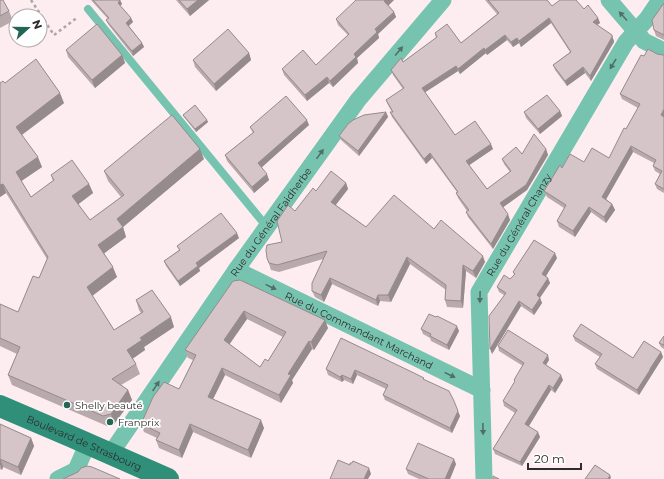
<svg xmlns="http://www.w3.org/2000/svg" width="664" height="479" font-family="Montserrat,sans-serif">
  <rect width="100%" height="100%" fill="#fdedf0"/>
  <g fill="none" stroke-linecap="round" stroke-linejoin="round">
    <!-- path -->
    <path stroke="#b0a4a6" stroke-width="2.5" stroke-dasharray="3 3" stroke-linecap="butt" d="M31,0L54,35L78,17"/>
    <!-- service -->
    <path stroke="#76c4af" stroke-width="8" d="M88,9L267,227"/>
    <!-- minor -->
    <g stroke="#76c4af" stroke-width="17">
      <path d="M609,0L644,41L664,51"/>
      <path id="s1" d="M236,270L482,390"/>
      <path id="s2" d="M111,453L236,270L358,100L443,0"/>
      <path d="M58,479L76,470L88,443"/>
      <path id="s3" d="M484,479L479,292L626,42L647,19L660,0"/>
    </g>
    <!-- primary -->
    <path stroke="#2f8f79" stroke-width="22" id="s4" d="M0,406L70,436L168,479"/>
  </g>
  <!-- wall -->
  <g fill="#b7a9ac" fill-rule="evenodd">
    <path d="M0,0L9,11L13,21L0,28Z"/>
    <path d="M91,0H120L122,4L120,6L131,18L133,22L129,26L142,43L144,47L133,56L108,24L106,20L108,19Z"/>
    <path d="M176,0H209L190,16Z"/>
    <path d="M394,0L388,5L394,12L396,17L378,34L379,38L357,58L358,63L333,87L329,83L307,101L284,75L282,69L316,65L348,35L338,25L336,19Z"/>
    <path d="M485,0H547L552,6L584,9L598,18L600,23L597,25L614,40V42L591,81L585,73L567,86L555,70L553,65L570,52L551,23L521,47L519,43L513,47L507,40L487,55L486,53L460,74L458,71L425,92L455,135L493,149L469,165L487,189L510,172L504,164L502,159L546,149L548,155L527,190L503,207L510,220L493,249L468,217L466,212L467,211L458,198L456,193L457,192L432,158L426,164L392,117L390,112H392L388,105L386,100L403,89L393,75L391,70L403,62L436,38L435,33L461,43L497,14Z"/>
    <path d="M664,3V40L656,36L654,30Z"/>
    <path d="M66,50L122,55L125,63L95,88L68,57Z"/>
    <path d="M249,53L251,60L216,91L195,67L193,60Z"/>
    <path d="M657,54L663,55H664V193L657,189L655,184L660,174L655,171L653,166L654,163L633,152L606,199L612,204L615,210L606,223L591,212L575,237L559,227L557,221L564,208L547,197L544,191L562,168L584,162L609,158L626,129L638,108L622,99L620,94L644,56Z"/>
    <path d="M0,83H5L64,103L22,135L42,167L21,181L31,197L53,181L51,175L89,184L93,193L78,204L90,220L121,197L108,181L104,171L204,159L123,227L126,237L104,253L117,277L92,295L114,330L141,313L139,310L136,300L174,327L144,347L145,350L132,358L136,364L140,374L121,385L128,390L132,400L114,424L107,426L12,385L8,375L17,354L0,346V304L18,312L39,278L47,259L6,193L0,197Z"/>
    <path d="M560,111L562,116L540,134L526,118L524,112Z"/>
    <path d="M386,112L388,117L359,156L341,140L339,136Z"/>
    <path d="M183,115L207,120L208,122L196,132L184,117Z"/>
    <path d="M309,125L261,167L269,180L254,193L227,161L225,155L253,133L250,127Z"/>
    <path d="M346,183L348,189L336,205L366,227L434,229L485,262L476,278L466,271L463,308L447,307L445,300L446,290L410,264L391,302L380,301L378,306L332,284L324,302L315,297L312,291L323,259L279,272L271,270L267,258L282,242L295,211L316,191Z"/>
    <path d="M239,238L199,268L200,271L180,286L166,266L164,261L179,250L177,246Z"/>
    <path d="M557,258L546,276L550,283L540,298L542,303L534,315L521,306L492,354L504,295L499,292L497,287L510,279L514,275L513,272Z"/>
    <path d="M233,281L328,328L314,350L312,349L292,380L293,383L281,403L225,375L213,399L264,428L251,458L193,432L182,458L159,448L156,440L157,438L144,432L141,424L179,389L193,360L188,358L185,350ZM247,319L283,337L268,361L260,367L229,344Z"/>
    <path d="M421,329L459,331L449,350L431,341L430,338L423,334Z"/>
    <path d="M573,336L633,358L661,352L663,357L639,395L597,369L595,364L600,357L575,341Z"/>
    <path d="M664,336V349L661,347L659,343Z"/>
    <path d="M341,338L424,380L460,416L452,433L385,400L383,395L386,389L357,375L353,384L344,380L342,382L328,375L326,369Z"/>
    <path d="M498,346L549,360L546,365L563,380L555,393L551,390L529,426L540,437L522,466L495,454L493,449L515,413L504,406L503,401L515,382L514,380L523,366L499,351Z"/>
    <path d="M0,424L31,438L34,446L21,475L3,467L2,470L0,469Z"/>
    <path d="M456,464L450,479H419L408,474L406,469Z"/>
  </g>
  <!-- shaded-wall -->
  <g fill="#958a8c">
    <path d="M120,0L122,4L119,7L118,3Z"/>
    <path d="M198,0H209L190,16L187,9Z"/>
    <path d="M385,0H394L387,7L384,1Z"/>
    <path d="M394,12L396,17L378,34L379,38L357,58L358,63L333,87L330,81L375,29Z"/>
    <path d="M131,18L133,22L127,27L126,23Z"/>
    <path d="M549,18L551,23L521,47L519,41Z"/>
    <path d="M598,18L600,23L594,27L593,22Z"/>
    <path d="M505,35L507,40L487,55L485,50Z"/>
    <path d="M612,35L614,42L591,81L590,76Z"/>
    <path d="M517,38L519,43L513,47L511,42Z"/>
    <path d="M142,43L144,47L133,56L132,51Z"/>
    <path d="M484,48L486,53L460,74L458,69Z"/>
    <path d="M249,53L251,60L216,91L214,84Z"/>
    <path d="M122,55L125,63L95,88L92,80Z"/>
    <path d="M456,66L458,71L424,93L422,88Z"/>
    <path d="M583,67L585,73L567,86L565,81Z"/>
    <path d="M327,77L329,83L307,101L305,95Z"/>
    <path d="M60,93L64,103L20,136L16,127Z"/>
    <path d="M664,109V118L661,115Z"/>
    <path d="M560,111L562,116L540,134L538,129Z"/>
    <path d="M386,112L388,117L359,156L358,151Z"/>
    <path d="M207,120L208,122L196,132L195,129Z"/>
    <path d="M307,120L309,125L260,169L258,163Z"/>
    <path d="M491,144L493,149L468,166L466,161Z"/>
    <path d="M631,146L633,152L604,203L602,197Z"/>
    <path d="M200,149L204,159L123,227L126,237L102,255L98,245L117,219Z"/>
    <path d="M546,149L548,155L527,190L502,208L500,203Z"/>
    <path d="M430,153L432,158L426,164L424,159Z"/>
    <path d="M38,157L42,167L20,182L16,172Z"/>
    <path d="M267,174L269,180L254,193L252,187Z"/>
    <path d="M346,183L348,189L333,208L331,202Z"/>
    <path d="M3,184L6,193L0,197V185Z"/>
    <path d="M89,184L93,193L76,206L72,196Z"/>
    <path d="M612,204L615,210L606,223L604,217Z"/>
    <path d="M589,207L591,212L575,237L573,231Z"/>
    <path d="M508,214L510,220L493,249L491,244Z"/>
    <path d="M237,233L239,238L199,268L200,271L180,286L178,281L196,263Z"/>
    <path d="M555,253L557,258L544,279L542,274Z"/>
    <path d="M483,256L485,262L476,278L473,271Z"/>
    <path d="M407,257L410,264L391,302L388,295Z"/>
    <path d="M463,265L466,271L463,308L461,301Z"/>
    <path d="M113,267L117,277L91,297L87,287Z"/>
    <path d="M330,278L332,284L324,302L321,295Z"/>
    <path d="M548,278L550,283L538,300L537,295Z"/>
    <path d="M378,295L380,301L378,306L376,300Z"/>
    <path d="M540,298L542,303L534,315L532,310Z"/>
    <path d="M519,301L521,306L492,354L490,349Z"/>
    <path d="M244,311L247,319L227,348L224,340Z"/>
    <path d="M171,317L174,327L144,347L145,350L131,360L127,350L140,338Z"/>
    <path d="M325,320L328,328L314,350L311,342Z"/>
    <path d="M457,326L459,331L449,350L447,345Z"/>
    <path d="M309,341L312,349L292,380L293,383L281,403L279,395L288,374Z"/>
    <path d="M661,352L663,357L639,395L637,390L650,369Z"/>
    <path d="M548,355L549,360L544,368L543,363Z"/>
    <path d="M222,368L225,375L210,405L208,397Z"/>
    <path d="M355,370L357,375L353,384L351,379Z"/>
    <path d="M342,375L344,380L342,382L340,377Z"/>
    <path d="M561,375L563,380L555,393L553,388Z"/>
    <path d="M549,385L551,390L527,429L525,424Z"/>
    <path d="M128,390L132,400L114,424L111,414Z"/>
    <path d="M458,411L460,416L452,433L450,428Z"/>
    <path d="M261,420L264,428L251,458L248,450Z"/>
    <path d="M190,424L193,432L182,458L179,450Z"/>
    <path d="M538,432L540,437L522,466L520,462Z"/>
    <path d="M31,438L34,446L21,475L18,467Z"/>
    <path d="M0,458L3,467L2,470L0,464Z"/>
    <path d="M454,459L456,464L450,479H445Z"/>
    <path d="M369,468L371,474L368,479H364Z"/>
    <path d="M610,475L611,478L610,479H608Z"/>
  </g>
  <!-- building -->
  <g fill="#d5c5c8" stroke="#958a8c" fill-rule="evenodd">
    <path d="M0,0H3L9,11L0,16Z"/>
    <path d="M93,0H120L118,3L131,18L126,23L142,43L132,51L106,20L109,18Z"/>
    <path d="M179,0H198L187,9Z"/>
    <path d="M356,0H385L384,1L394,12L375,29L377,32L354,54L356,57L330,81L327,77L305,95L282,69L303,50L316,65L349,34L336,19Z"/>
    <path d="M488,0H547L552,6L560,0H576L584,9L588,5L598,18L593,22L612,35V37L590,76L583,67L565,81L553,65L571,52L549,18L519,41L517,38L511,42L505,35L485,50L484,48L458,69L456,66L422,88L455,135L475,121L491,144L466,161L487,189L511,171L502,159L516,147L522,154L534,134L546,149L526,185L500,203L508,214L491,244L466,212L469,210L456,193L458,192L430,153L424,159L390,112H393L386,100L404,88L391,70L401,58L403,62L437,37L435,33L447,24L461,43L499,13Z"/>
    <path d="M664,3V35L654,30L652,20Z"/>
    <path d="M97,24L122,55L92,80L66,50Z"/>
    <path d="M228,29L249,53L214,84L193,60Z"/>
    <path d="M648,49L657,54L663,55H664V109L661,115L664,117V189L655,184L662,171L653,166L656,160L631,146L602,197L612,204L604,217L589,207L573,231L557,221L566,205L544,191L560,165L562,168L570,154L584,162L592,148L609,158L624,128L626,129L640,104L620,94L641,55L644,56Z"/>
    <path d="M36,59L60,93L16,127L38,157L16,172L31,197L54,180L51,175L72,160L89,184L72,196L90,220L124,195L104,171L172,115L200,149L117,219L123,227L98,245L113,267L87,287L114,330L143,312L136,300L152,290L171,317L140,338L142,340L127,350L136,364L112,379L128,390L111,414L103,416L8,375L20,347L0,338V304L18,312L33,276L39,278L48,257L3,184L0,185V83L3,81L5,83Z"/>
    <path d="M547,95L560,111L538,129L524,112Z"/>
    <path d="M286,96L307,120L258,163L267,174L252,187L225,155L254,132L250,127Z"/>
    <path d="M195,105L207,120L195,129L183,115Z"/>
    <path d="M386,112L358,151L339,136L348,124L353,120L364,115Z"/>
    <path d="M331,171L346,183L331,202L366,227L394,195L434,229L441,220L483,256L473,271L463,265L461,301L445,300L446,285L407,257L388,295H378L376,300L330,278L321,295L312,291V283L327,251L277,265L269,263L267,258L266,250L267,245L282,242L277,221L288,205L295,211L313,188L316,191Z"/>
    <path d="M221,213L237,233L196,263L198,266L178,281L164,261L180,250L177,246Z"/>
    <path d="M534,240L555,253L542,274L548,278L537,295L540,298L532,310L519,301L490,349L489,316L506,293L497,287L504,275L510,279L515,274L513,272Z"/>
    <path d="M240,280L325,320L311,342L309,341L288,374L291,375L279,395L222,368L208,397L261,420L248,450L190,424L179,450L156,440L160,433L141,424L153,397L164,382L179,389L196,355L185,350L233,281ZM244,311L286,332L268,361L265,359L260,367L224,340Z"/>
    <path d="M429,314L436,317L437,316L457,326L447,345L430,336L431,334L421,329Z"/>
    <path d="M581,324L633,358L644,341L661,352L650,369V370L637,390L595,364L602,354L573,336Z"/>
    <path d="M508,330L548,355L543,363L561,375L553,388L549,385L525,424L538,432L520,462L493,449L517,410L503,401L515,381L514,380L524,363L498,346Z"/>
    <path d="M664,336V345L659,343Z"/>
    <path d="M341,338L414,373L424,378L423,379L449,391L454,401L458,411L450,428L383,395L388,385L355,370L351,379L342,375L340,377L326,369Z"/>
    <path d="M0,424L31,438L18,467L0,459Z"/>
    <path d="M418,443L454,459L445,479H429L406,469Z"/>
    <path d="M338,460L350,465V463H352L353,461L369,468L364,479H330Z"/>
    <path d="M595,465L610,475L608,479H585Z"/>
    <path d="M87,466L92,467L120,479H63L78,472L81,468Z"/>
    <path d="M493,476L499,479H493Z"/>
  </g>
  <!-- one-way arrows -->
  <defs><path id="oneway-solid" d="M-6-.8H1V-3.2L6.5 0L1 3.2V.8H-6Z"/></defs>
  <g fill="#507067">
    <use href="#oneway-solid" transform="translate(623 16) rotate(-132)"/>
    <use href="#oneway-solid" transform="translate(399 51) rotate(-50)"/>
    <use href="#oneway-solid" transform="translate(613 64) rotate(121)"/>
    <use href="#oneway-solid" transform="translate(320 154) rotate(-54)"/>
    <use href="#oneway-solid" transform="translate(271 287) rotate(26)"/>
    <use href="#oneway-solid" transform="translate(480 297) rotate(91)"/>
    <use href="#oneway-solid" transform="translate(450 375) rotate(26)"/>
    <use href="#oneway-solid" transform="translate(156 386) rotate(-56)"/>
    <use href="#oneway-solid" transform="translate(483 429) rotate(89)"/>
  </g>
  <!-- markers -->
  <g fill="#236657" stroke="#fff" stroke-width="1.5">
    <circle cx="67" cy="405" r="4"/>
    <circle cx="110" cy="422" r="4"/>
  </g>
  <g text-anchor="middle" stroke-width="3.5" stroke-linejoin="round" paint-order="stroke">
    <!-- street labels -->
    <g font-size="10" fill="#302b2c" stroke="#fff">
      <text dy="4" stroke="none"><textPath href="#s2" startOffset="281">Rue du Général Faidherbe</textPath></text>
      <text dy="4" stroke="none"><textPath href="#s3" startOffset="265">Rue du Général Chanzy</textPath></text>
      <text dy="4" stroke="none"><textPath href="#s1" startOffset="137">Rue du Commandant Marchand</textPath></text>
      <text dy="4" stroke="none"><textPath href="#s4" startOffset="92">Boulevard de Strasbourg</textPath></text>
    </g>
    <!-- poi labels -->
    <g font-size="10" fill="#302b2c" stroke="#fff" text-anchor="start">
      <text x="75" y="409">Shelly beauté</text>
      <text x="118" y="426">Franprix</text>
    </g>
  </g>
  <!-- north arrow -->
  <g transform="translate(28 28) rotate(69)"><circle r="19" fill="#ffffff" stroke="#acaaab"/>
  <path d="M0-3L7 15L0 10L-7 15Z" fill="#236657"/>
  <text y="-6" font-size="11" font-weight="bold" text-anchor="middle" fill="#302b2c">N</text>
  </g>
  <!-- scale -->
  <path d="M528 463v6h53v-6" fill="none" stroke="#302b2c" stroke-width="2"/>
  <text x="534" y="463" font-size="12" fill="#302b2c" stroke="#ffffff" stroke-width="3" paint-order="stroke">20 m</text>
</svg>
